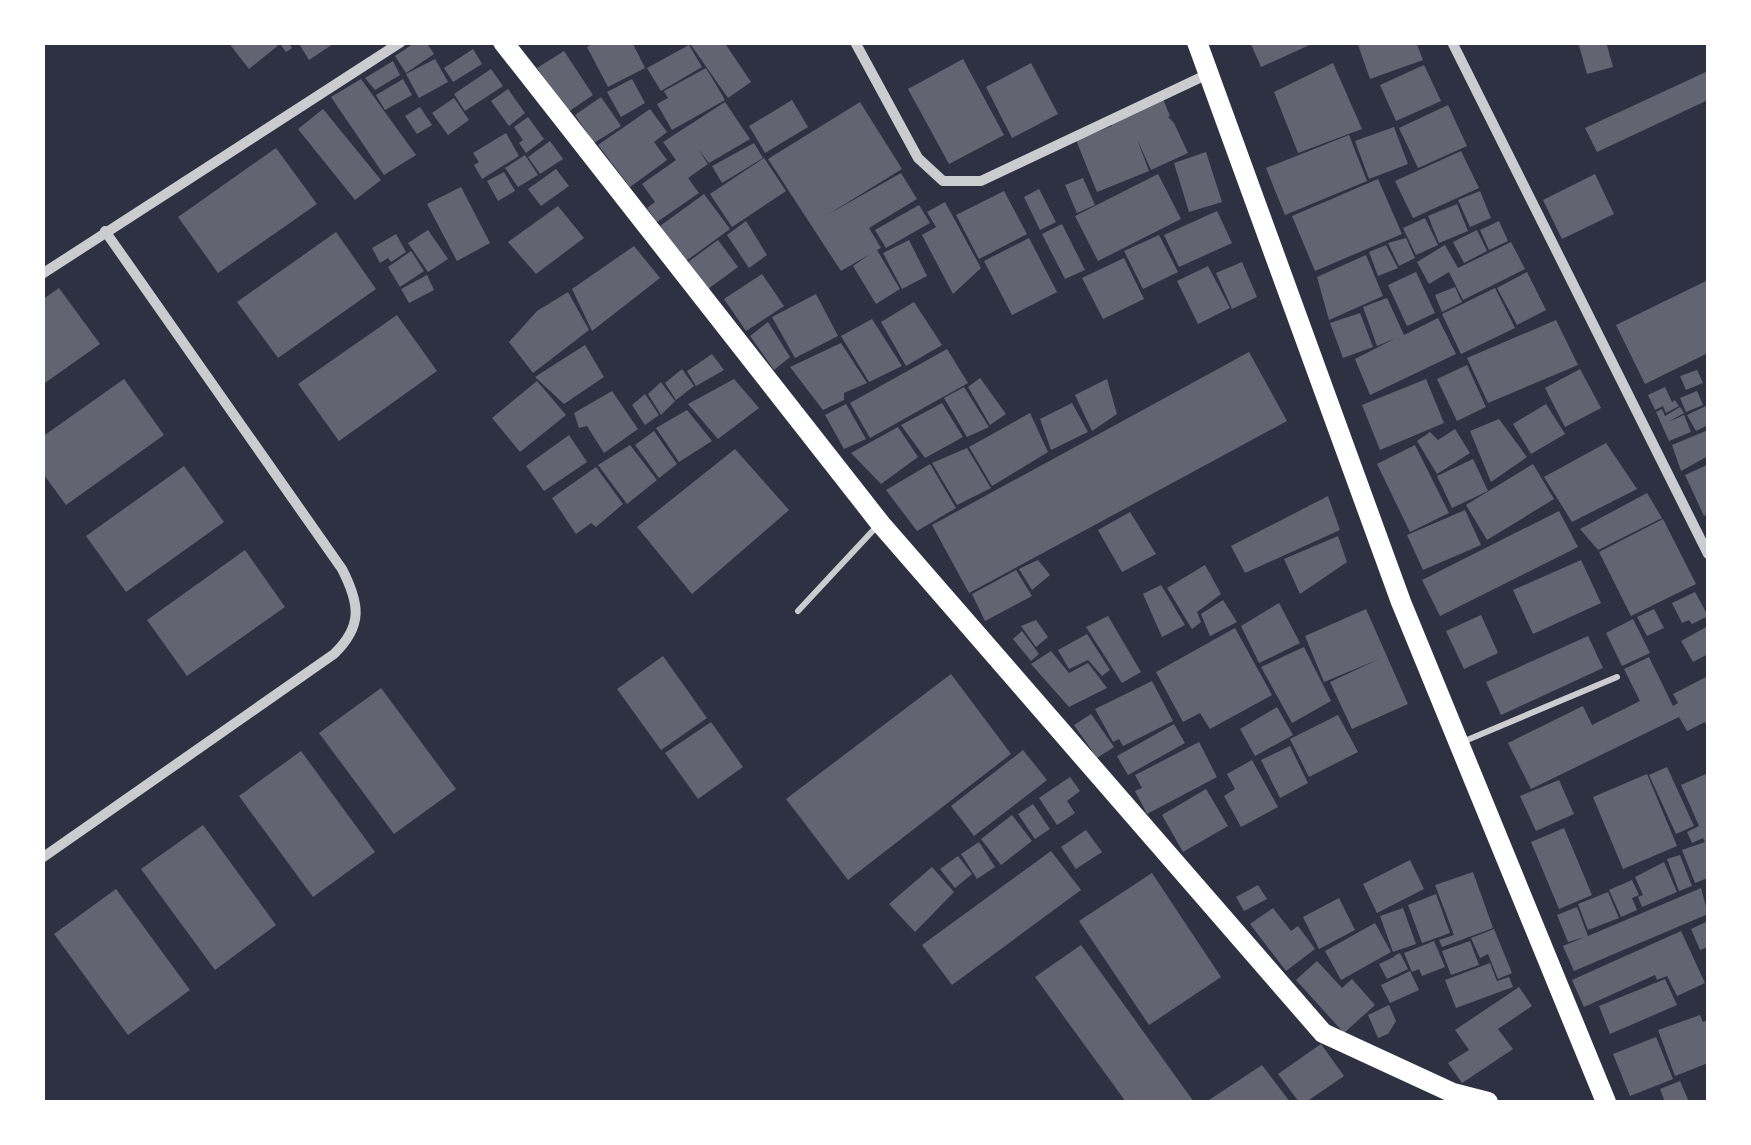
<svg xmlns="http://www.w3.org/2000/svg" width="1751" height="1145" font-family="'Libre Baskerville',serif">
  <rect width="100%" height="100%" fill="#2d3142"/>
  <!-- building -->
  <g fill="#626471">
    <path d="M228,42H288L292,48L286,52L280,44L249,69Z"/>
    <path d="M298,42H336L309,60Z"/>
    <path d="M416,42H426L434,54L406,73L395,56Z"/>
    <path d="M595,42H632L645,68L608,87L587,47Z"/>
    <path d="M689,42H724L751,82L728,98Z"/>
    <path d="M1250,42H1316L1261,67Z"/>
    <path d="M1357,42H1416L1423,60L1370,79Z"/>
    <path d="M1578,42H1606L1613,67L1587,74Z"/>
    <path d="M689,45L702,67L661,91L647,68Z"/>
    <path d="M473,49L482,64L453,82L444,68Z"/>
    <path d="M564,51L593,95L568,112L537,68Z"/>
    <path d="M435,59L448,82L419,98L406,74Z"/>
    <path d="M963,59L1004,135L949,164L908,89Z"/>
    <path d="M393,61L400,75L375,90L365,78Z"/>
    <path d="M1031,63L1058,114L1012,138L986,87Z"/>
    <path d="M1333,63L1362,129L1298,153L1274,92Z"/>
    <path d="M1424,65L1441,101L1396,121L1380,85Z"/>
    <path d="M706,68L725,100L672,130L657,104L668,98L664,91Z"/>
    <path d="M491,69L503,86L465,111L454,94Z"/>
    <path d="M1708,71V100L1597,152L1585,128Z"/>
    <path d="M361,79L416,155L384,175L331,97Z"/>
    <path d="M403,79L412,95L385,110L376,95Z"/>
    <path d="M632,79L645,103L621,117L607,92Z"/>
    <path d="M508,89L525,113L509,126L491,101Z"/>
    <path d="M601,97L621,126L594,143L575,115Z"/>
    <path d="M454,98L469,120L448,135L432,113Z"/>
    <path d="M1163,99L1170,116L1168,117L1174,123L1188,153L1151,170L1137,139L1149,171L1097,192L1076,140L1112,126L1110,121Z"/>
    <path d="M792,100L808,127L765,153L749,126Z"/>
    <path d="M725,102L750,139L709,163L698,149L708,164L688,178L699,193L657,222L647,208L655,202L642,184L676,160L663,142Z"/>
    <path d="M860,102L902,169L827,215L901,173L917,199L869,228L881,248L877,250L900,289L876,304L853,266L870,254L841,271L768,159Z"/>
    <path d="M1448,105L1467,146L1418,168L1399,128Z"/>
    <path d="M420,107L432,125L417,134L405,116Z"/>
    <path d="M323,109L381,180L355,200L298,129Z"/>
    <path d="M650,109L667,132L654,142L667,160L630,187L598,145Z"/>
    <path d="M528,117L544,139L526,153L519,143L523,140L514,127Z"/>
    <path d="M1394,127L1408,164L1369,179L1355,141Z"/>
    <path d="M506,133L519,156L482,179L474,165L479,162L473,153Z"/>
    <path d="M1349,135L1367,181L1285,215L1266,168Z"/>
    <path d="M550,141L563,159L540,174L528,157Z"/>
    <path d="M754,143L763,158L722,183L712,166Z"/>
    <path d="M276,148L317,204L218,273L178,217Z"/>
    <path d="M1461,151L1479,188L1413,218L1395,181Z"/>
    <path d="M1206,152L1222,202L1189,212L1174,163Z"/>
    <path d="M525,155L538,175L518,187L505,168Z"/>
    <path d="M764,158L786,191L732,227L710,194Z"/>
    <path d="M556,169L569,186L541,206L528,189Z"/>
    <path d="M504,172L515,191L498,201L487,181Z"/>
    <path d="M1158,174L1181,219L1098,261L1075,216Z"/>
    <path d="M1595,174L1614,214L1562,239L1543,200Z"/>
    <path d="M1083,178L1095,205L1077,213L1065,185Z"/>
    <path d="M1378,179L1402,234L1315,271L1292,216Z"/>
    <path d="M461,187L490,243L457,261L427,204Z"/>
    <path d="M1039,189L1056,222L1040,230L1024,197Z"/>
    <path d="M1004,191L1027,234L979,259L956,215Z"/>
    <path d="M1480,191L1491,218L1470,227L1458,200Z"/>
    <path d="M704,194L730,229L686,261L660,226Z"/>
    <path d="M945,202L981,268L953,294L922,235L936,227L927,212Z"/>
    <path d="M1457,204L1468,231L1439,243L1428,216Z"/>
    <path d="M919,205L930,223L886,248L875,230Z"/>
    <path d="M558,206L584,238L536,274L508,242Z"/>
    <path d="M1217,211L1232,243L1179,267L1164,235Z"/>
    <path d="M1425,218L1438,245L1416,255L1403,228Z"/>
    <path d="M746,221L767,255L749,268L727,235Z"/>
    <path d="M1499,221L1508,241L1489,250L1480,230Z"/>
    <path d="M1062,224L1085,270L1065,279L1042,234Z"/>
    <path d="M428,230L448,259L428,272L408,243Z"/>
    <path d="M1477,230L1487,251L1464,263L1453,242Z"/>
    <path d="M336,232L376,289L278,358L237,302Z"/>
    <path d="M396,234L406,252L391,262L388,258L380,263L372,248Z"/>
    <path d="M1159,235L1178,272L1143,289L1124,251Z"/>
    <path d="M1029,238L1057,292L1012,315L984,261Z"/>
    <path d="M1406,238L1415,258L1399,266L1388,243Z"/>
    <path d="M718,240L738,267L708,289L688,262Z"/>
    <path d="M909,240L927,276L902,289L883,253Z"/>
    <path d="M1511,242L1525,269L1463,300L1449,272L1429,284L1417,262L1445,245L1458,268Z"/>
    <path d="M1386,245L1398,268L1378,276L1369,252Z"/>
    <path d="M634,246L660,278L592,331L572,289Z"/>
    <path d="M411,251L424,271L400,287L388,267Z"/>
    <path d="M1366,255L1383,296L1329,320L1317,277Z"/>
    <path d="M1124,258L1144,299L1103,319L1082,278Z"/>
    <path d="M1242,262L1257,297L1232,309L1216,273Z"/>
    <path d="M1208,266L1230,308L1198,324L1177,281Z"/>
    <path d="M1416,272L1435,313L1407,326L1388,285Z"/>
    <path d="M1527,272L1546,310L1517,325L1497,288Z"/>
    <path d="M762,274L784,306L746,331L724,299Z"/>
    <path d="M427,275L434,290L409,303L401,289Z"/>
    <path d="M1708,280V353L1645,384L1616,325Z"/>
    <path d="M1455,287L1462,302L1442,312L1435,295Z"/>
    <path d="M59,288L100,344L42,385V300Z"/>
    <path d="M1495,288L1515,328L1461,354L1442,314Z"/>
    <path d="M568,292L589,330L533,373L509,342L537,311Z"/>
    <path d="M816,294L838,336L795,358L772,317Z"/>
    <path d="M1387,298L1404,335L1438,318L1456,354L1370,395L1355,359L1396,338L1377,346L1363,307Z"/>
    <path d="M914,302L942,345L906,366L881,322Z"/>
    <path d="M1360,313L1373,347L1343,358L1330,323Z"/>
    <path d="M397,315L437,371L339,441L298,384Z"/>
    <path d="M872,319L902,366L869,382L841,336Z"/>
    <path d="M1556,320L1578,365L1488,403L1467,358Z"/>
    <path d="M768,322L790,357L774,370L750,336Z"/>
    <path d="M841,343L867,383L844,393V400L823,410L790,367Z"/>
    <path d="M585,345L604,377L564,404L535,377Z"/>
    <path d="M947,349L968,383L870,438L850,403Z"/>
    <path d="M1249,352L1287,421L969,593L932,525Z"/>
    <path d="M712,354L724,370L696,386L687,371Z"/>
    <path d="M1467,365L1486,407L1457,421L1437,379Z"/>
    <path d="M682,369L694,386L676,400L665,383Z"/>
    <path d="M1580,369L1601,408L1565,427L1545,388Z"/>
    <path d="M1697,370L1703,383L1686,390L1680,376Z"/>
    <path d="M980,378L1006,414L990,425L968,387Z"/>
    <path d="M124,379L164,435L66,505L42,472V437Z"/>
    <path d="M734,379L759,408L718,439L688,404Z"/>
    <path d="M1107,379L1117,414L1092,431L1075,395Z"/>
    <path d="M1426,379L1444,423L1380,450L1362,405Z"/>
    <path d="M537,381L566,415L520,452L492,418Z"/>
    <path d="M661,382L675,401L661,415L648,394Z"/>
    <path d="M964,387L989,427L967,437L944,398Z"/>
    <path d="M1665,387L1672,402L1675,400L1679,406L1666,413L1663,406L1655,410L1648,395Z"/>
    <path d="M612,391L638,429L604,453L587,426L579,428L574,413Z"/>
    <path d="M1697,391L1703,405L1686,412L1680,398Z"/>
    <path d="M645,394L659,415L645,425L632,405Z"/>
    <path d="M942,403L963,437L925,458L901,425Z"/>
    <path d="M1072,403L1088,432L1051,450L1040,419Z"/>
    <path d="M846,404L866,439L844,449L825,415Z"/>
    <path d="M1546,404L1565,434L1531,454L1513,424Z"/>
    <path d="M1708,405V425L1696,431L1687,415Z"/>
    <path d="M1680,407L1684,413L1668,422L1684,415L1691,432L1669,441L1656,412L1662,409L1665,416Z"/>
    <path d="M687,410L712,441L679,462L656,428Z"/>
    <path d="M1030,413L1048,452L992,486L969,447Z"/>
    <path d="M1499,419L1527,457L1491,482L1470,431Z"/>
    <path d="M898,427L918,457L881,484L851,453Z"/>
    <path d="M1455,429L1470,453L1437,474L1417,441L1430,432L1438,440Z"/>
    <path d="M1708,430V456L1681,471L1672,445Z"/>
    <path d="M654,431L677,464L659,478L635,445Z"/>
    <path d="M569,435L587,462L544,491L526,466Z"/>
    <path d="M1606,443L1637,489L1572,522L1544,477Z"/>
    <path d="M630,445L657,480L627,504L598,465Z"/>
    <path d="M1415,445L1449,513L1410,532L1377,464Z"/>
    <path d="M967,448L991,488L957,505L932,463Z"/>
    <path d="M735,449L789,510L692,594L637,527Z"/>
    <path d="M1473,459L1488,491L1452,508L1437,476Z"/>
    <path d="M930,464L956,508L917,531L886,490Z"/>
    <path d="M1533,464L1554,499L1487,540L1466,505Z"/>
    <path d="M1707,465L1708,514L1704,516L1685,475Z"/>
    <path d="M184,466L224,522L126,592L86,536Z"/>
    <path d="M596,467L623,504L596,527L591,523L576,534L552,498Z"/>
    <path d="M1647,493L1662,518L1598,550L1580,529Z"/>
    <path d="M1328,496L1340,530L1245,573L1231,546Z"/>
    <path d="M1465,510L1481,545L1423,570L1407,535Z"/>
    <path d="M1559,511L1578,547L1440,616L1422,580Z"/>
    <path d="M1130,512L1156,554L1122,572L1098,530Z"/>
    <path d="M1663,519L1696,584L1631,616L1599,552Z"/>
    <path d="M1338,536L1347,562L1300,594L1284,559Z"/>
    <path d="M245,550L285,607L187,676L147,620Z"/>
    <path d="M1038,560L1050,575L1032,590L1019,569Z"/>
    <path d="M1581,560L1601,603L1533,634L1513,590Z"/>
    <path d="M1205,565L1221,594L1197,612L1201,622L1192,629L1167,588Z"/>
    <path d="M1016,570L1032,596L985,621L972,594Z"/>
    <path d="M1161,585L1185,625L1162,637L1143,594Z"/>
    <path d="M1695,592L1708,616L1692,624L1689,620L1682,623L1672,603Z"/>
    <path d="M1223,600L1237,622L1210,636L1201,614Z"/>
    <path d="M1279,603L1300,643L1259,663L1241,626Z"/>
    <path d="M1366,609L1408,704L1352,729L1330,682L1379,659L1324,682L1305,636Z"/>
    <path d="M1654,609L1664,628L1647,636L1637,617Z"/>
    <path d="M1481,615L1498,653L1464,669L1446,631Z"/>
    <path d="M1108,616L1141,672L1122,683L1086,627Z"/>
    <path d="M1633,619L1650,653L1622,666L1606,633Z"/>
    <path d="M1036,620L1048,637L1036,647L1021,626Z"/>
    <path d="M1708,626V654L1693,662L1681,641Z"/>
    <path d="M1235,628L1272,695L1210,729L1200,713L1183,722L1156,672Z"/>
    <path d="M1022,631L1039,654L1031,661L1013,639Z"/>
    <path d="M1087,634L1110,670L1102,676L1088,660L1069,669L1058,650Z"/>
    <path d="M1588,636L1603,668L1501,715L1486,682Z"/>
    <path d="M1304,647L1331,701L1292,723L1261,667Z"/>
    <path d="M1051,651L1069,673L1088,663L1107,688L1069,707L1031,664Z"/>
    <path d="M663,656L707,718L661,750L617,689Z"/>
    <path d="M1649,657L1673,706L1678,703L1673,694L1708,676V729L1705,722L1687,731L1679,717L1531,789L1508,743L1583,706L1592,725L1640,701L1624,669Z"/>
    <path d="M951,674L1011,754L848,880L786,799Z"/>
    <path d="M1152,681L1173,721L1123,746L1119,739L1113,742L1095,709Z"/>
    <path d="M381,688L456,789L394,834L319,733Z"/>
    <path d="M1277,707L1293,735L1255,756L1240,729Z"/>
    <path d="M1091,714L1114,747L1097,758L1074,725Z"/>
    <path d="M1338,715L1358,752L1309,777L1290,739Z"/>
    <path d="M711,722L743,767L698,799L665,753Z"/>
    <path d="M1174,724L1185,743L1128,775L1117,756Z"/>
    <path d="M1199,742L1217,777L1147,814L1135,791L1142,788L1135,775Z"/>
    <path d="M1290,746L1308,783L1280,798L1261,760Z"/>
    <path d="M1023,750L1047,780L974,836L951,806Z"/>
    <path d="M301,751L375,852L313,897L239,796Z"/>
    <path d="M1252,760L1278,807L1241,827L1224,796L1235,789L1227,774Z"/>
    <path d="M1667,767L1694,826L1676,834L1649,775Z"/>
    <path d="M1647,774L1677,846L1623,869L1593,797Z"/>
    <path d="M1706,774L1708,780V878L1695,883L1682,850L1705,842L1703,838L1692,843L1687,832L1699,826L1681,785Z"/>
    <path d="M1070,777L1080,791L1067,801L1075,813L1057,825L1039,798Z"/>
    <path d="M1559,780L1574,814L1536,831L1520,796Z"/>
    <path d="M1206,789L1228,826L1183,852L1162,815Z"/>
    <path d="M1033,804L1050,829L1035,839L1018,814Z"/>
    <path d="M1012,815L1032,841L1001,865L981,839Z"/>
    <path d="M203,825L276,925L215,970L141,869Z"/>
    <path d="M1564,828L1592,895L1559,909L1531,842Z"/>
    <path d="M1086,830L1102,852L1076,869L1061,847Z"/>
    <path d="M979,842L995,867L977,879L961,854Z"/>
    <path d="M1051,851L1081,890L952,985L922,945Z"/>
    <path d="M1680,855L1692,886L1679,891L1667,859Z"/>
    <path d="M958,856L972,874L955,888L940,869Z"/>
    <path d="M1410,860L1424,889L1377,913L1363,884Z"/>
    <path d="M1664,862L1677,892L1642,907L1638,897L1643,895L1635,877Z"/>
    <path d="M932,867L954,892L915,932L889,904Z"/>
    <path d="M1473,872L1493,928L1442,947L1439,940L1454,935L1435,885Z"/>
    <path d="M1152,873L1221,977L1149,1025L1079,921Z"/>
    <path d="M1632,880L1639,895L1632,898L1637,910L1621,917L1609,890Z"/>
    <path d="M1258,885L1267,899L1244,911L1236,897Z"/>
    <path d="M1701,888L1708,914L1574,971L1563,946L1585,937L1568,942L1557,915L1577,907L1588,936Z"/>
    <path d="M116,889L190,990L128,1035L54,934Z"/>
    <path d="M1608,892L1619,918L1588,930L1578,904Z"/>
    <path d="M1436,894L1450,933L1422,943L1408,905Z"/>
    <path d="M1339,898L1355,930L1319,949L1303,917Z"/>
    <path d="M1273,908L1291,931L1298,926L1315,949L1286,971L1250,924Z"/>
    <path d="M1403,908L1416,944L1393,952L1380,916Z"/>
    <path d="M1708,921V947L1700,950L1691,929Z"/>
    <path d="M1375,923L1391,952L1341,980L1325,951Z"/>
    <path d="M1494,929L1512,973L1498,979L1488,954L1480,958L1471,938Z"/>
    <path d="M1681,931L1705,983L1677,996L1667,976L1657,980L1655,975L1584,1007L1572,980Z"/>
    <path d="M1434,941L1445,967L1422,976L1419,969L1412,972L1404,953Z"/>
    <path d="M1470,941L1479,965L1451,975L1442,951Z"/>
    <path d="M1081,945L1194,1102H1126L1035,977Z"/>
    <path d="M1400,953L1408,969L1387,979L1379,964L1394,957L1396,960L1394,956Z"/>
    <path d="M1317,961L1342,988L1352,979L1375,1005L1344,1033L1296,980Z"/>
    <path d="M1490,963L1497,981L1509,977L1513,987L1456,1008L1445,980Z"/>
    <path d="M1410,971L1419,990L1390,1003L1381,985Z"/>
    <path d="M1665,979L1677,1005L1610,1034L1599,1006Z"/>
    <path d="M1519,987L1532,1006L1498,1029L1513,1049L1462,1083L1448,1063L1469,1050L1455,1030Z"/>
    <path d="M1389,1005L1396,1021L1388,1034L1378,1038L1368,1015Z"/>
    <path d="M1700,1015L1703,1022L1708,1020V1063L1675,1076L1658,1030Z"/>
    <path d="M1656,1037L1673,1079L1630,1096L1613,1054Z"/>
    <path d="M1321,1044L1344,1076L1306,1102H1299L1278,1074Z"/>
    <path d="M1262,1065L1290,1102H1206Z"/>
    <path d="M1680,1081L1689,1102H1665L1660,1089Z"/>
  </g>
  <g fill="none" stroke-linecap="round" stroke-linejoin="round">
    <!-- service -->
    <g stroke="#caccd0" stroke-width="6">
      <path d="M798,611L879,524"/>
      <path d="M1460,743L1617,677"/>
    </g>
    <!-- minor -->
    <g stroke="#caccd0" stroke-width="10">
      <path d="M855,42L918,158L943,181H981L1208,74"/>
      <path d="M1452,42L1708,554"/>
      <path d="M42,274L401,42"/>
      <path d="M42,858L334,654C363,626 360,604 342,569L105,231"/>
    </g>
    <!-- secondary -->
    <g stroke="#fff" stroke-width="20">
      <path d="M503,42L880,523L1323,1033L1453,1093L1488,1102"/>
      <path d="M1197,42L1401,602L1606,1102"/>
    </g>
  </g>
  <!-- border -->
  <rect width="1751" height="1145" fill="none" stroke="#ffffff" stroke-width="90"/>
</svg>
